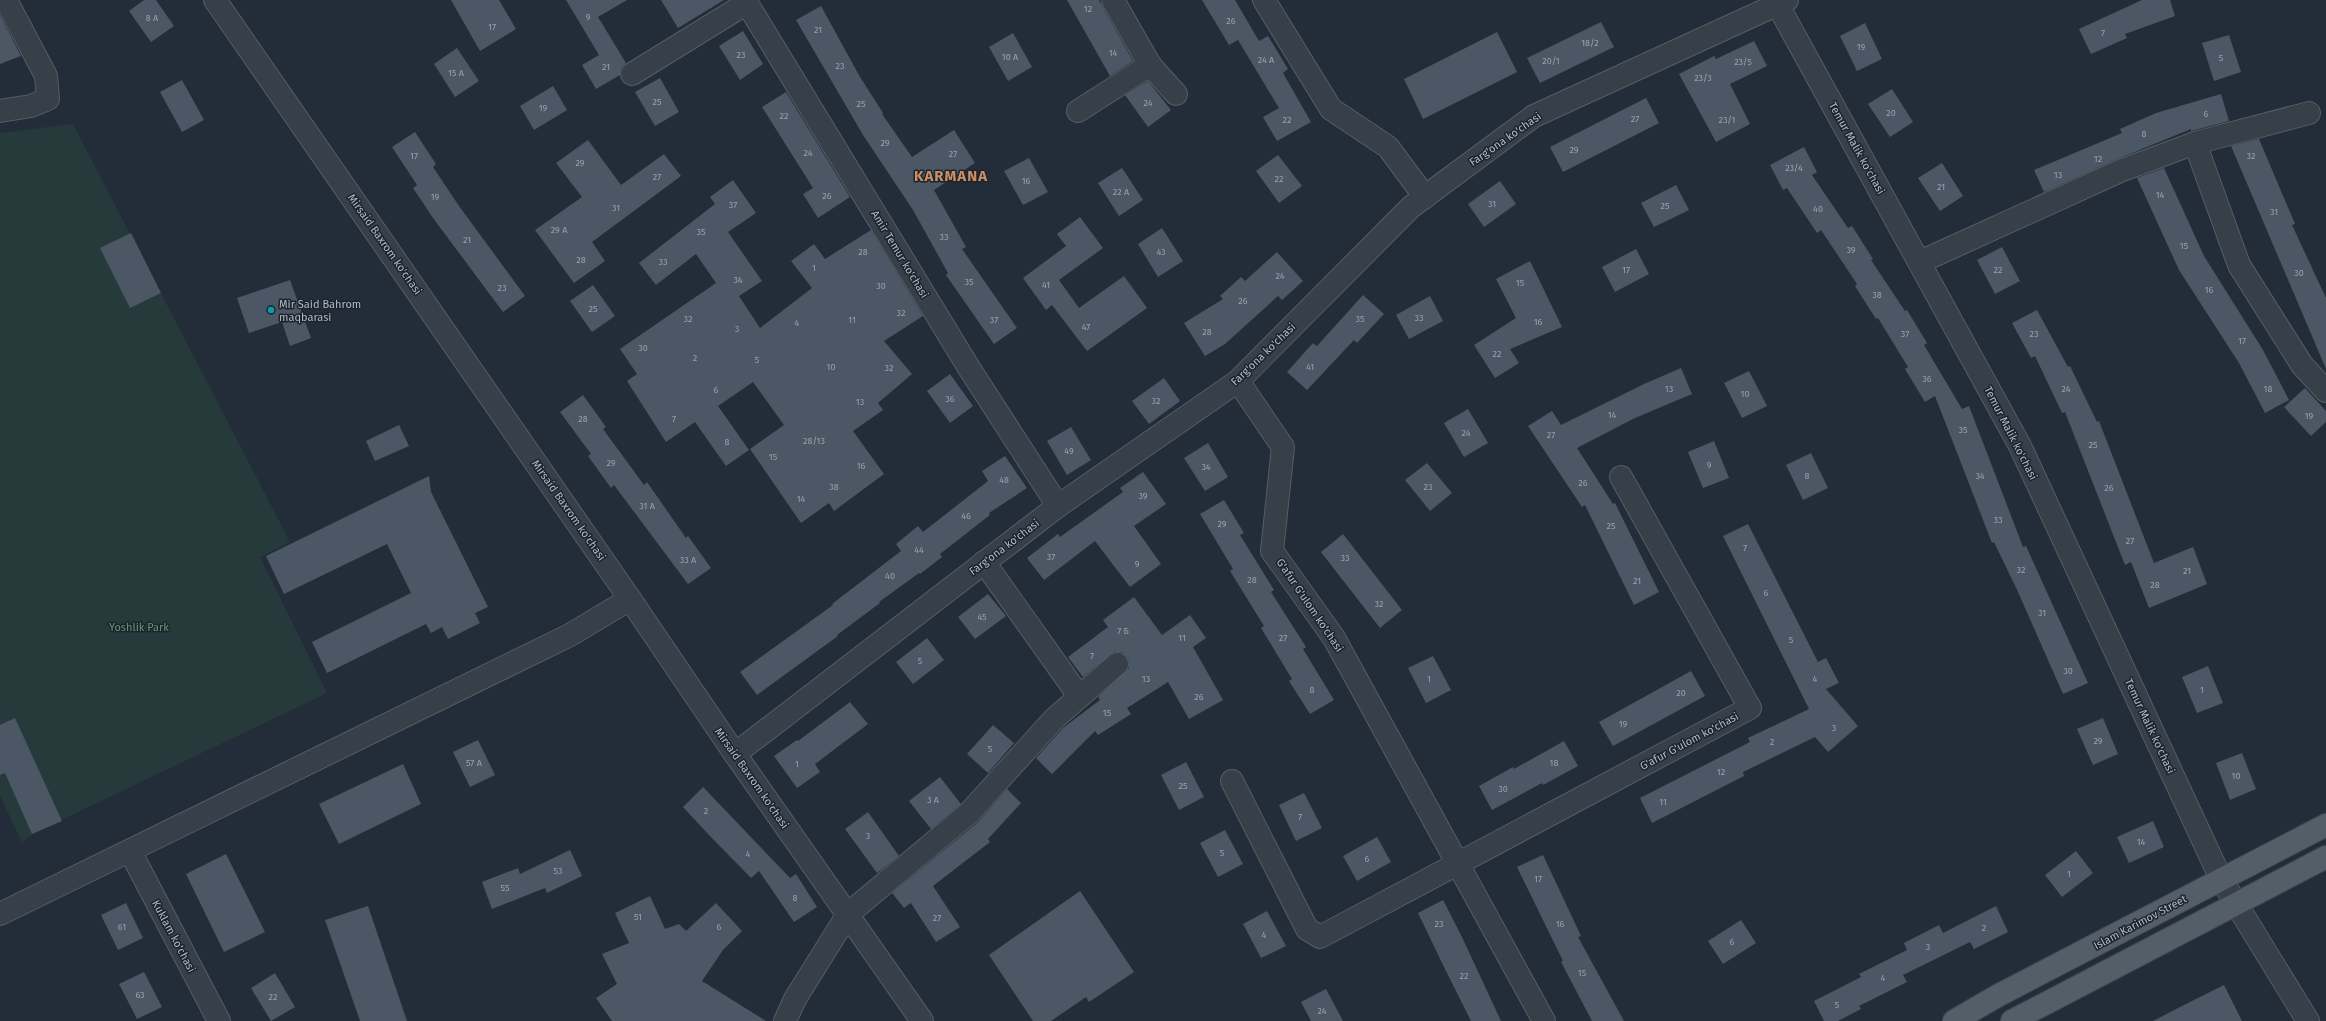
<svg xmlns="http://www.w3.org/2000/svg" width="2326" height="1021" font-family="'Fira Sans',sans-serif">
  <rect width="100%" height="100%" fill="#232d39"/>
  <!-- green -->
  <path fill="#263a3b" d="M73,124L290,542L260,557L327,693L32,834L22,842L0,796V133Z"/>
  <!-- building -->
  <g fill="#4c5765">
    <path d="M144,0H156L174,26L151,42L129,11Z"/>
    <path d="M451,0H499L516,29L480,51Z"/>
    <path d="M566,0H627L598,17L626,63L621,68L620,75L596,89L582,65L599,55Z"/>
    <path d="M661,0H724L678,28Z"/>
    <path d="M1067,0H1099L1133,61L1110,76Z"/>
    <path d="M1202,0H1235L1259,41L1268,36L1288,69L1283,73L1311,122L1277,141L1263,117L1279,108L1238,40L1229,45Z"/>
    <path d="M2142,0H2170L2175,16L2125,34L2127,38L2091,54L2079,29Z"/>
    <path d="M821,6L860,77L883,113L882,114L912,157L954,130L975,163L934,190L966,247L962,249L1017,328L994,344L946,275L948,273L913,210L863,135L796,20Z"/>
    <path d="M0,15L21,56L0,64Z"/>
    <path d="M1601,22L1614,47L1540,83L1527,58Z"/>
    <path d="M1865,23L1882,59L1857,71L1840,36Z"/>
    <path d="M743,31L763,64L740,80L719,46Z"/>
    <path d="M1497,32L1517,72L1423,119L1404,79Z"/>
    <path d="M1013,33L1032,67L1008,81L989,47Z"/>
    <path d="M2229,35L2241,72L2214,81L2202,43Z"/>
    <path d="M1754,41L1767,66L1730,84L1750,124L1716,142L1679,74L1714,56L1716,59Z"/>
    <path d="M457,48L479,81L455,97L434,64Z"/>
    <path d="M660,78L679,112L655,126L635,92Z"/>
    <path d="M182,80L204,120L182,132L160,92Z"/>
    <path d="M1148,81L1171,110L1148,127L1125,95Z"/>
    <path d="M553,86L567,110L534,130L520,106Z"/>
    <path d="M1892,89L1913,122L1890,137L1868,104Z"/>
    <path d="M786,92L850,197L818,218L803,194L813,188L762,107Z"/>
    <path d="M2221,94L2229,121L2191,131V129L2115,160L2044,192L2034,170L2122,133L2120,129L2156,113Z"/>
    <path d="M1646,98L1659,123L1563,172L1550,147Z"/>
    <path d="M415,132L436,164L433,167L459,206L525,296L503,312L433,218L413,188L417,185L392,147Z"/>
    <path d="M2259,139L2295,224L2292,225L2326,298V369L2231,146Z"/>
    <path d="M588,140L621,185L664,154L681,176L592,242L605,261L574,283L535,230L582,197L556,163Z"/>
    <path d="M1804,147L1817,172L1812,175L1848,228L1852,226L1873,259L1871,260L1905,311L1907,310L1927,343L1924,345L1962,409L1969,406L2023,547L2026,546L2088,683L2063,694L2018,592L1994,542L1992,543L1935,396L1925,402L1905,369L1908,367L1878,318L1876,319L1855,286L1857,284L1821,230L1817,233L1787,188L1783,190L1770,165Z"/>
    <path d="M1278,155L1302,186L1279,203L1256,171Z"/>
    <path d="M1029,158L1048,192L1023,205L1004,171Z"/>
    <path d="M1942,163L1963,196L1940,211L1918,178Z"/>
    <path d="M1122,168L1143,200L1119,216L1098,183Z"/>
    <path d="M2164,168L2204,256L2263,350L2289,400L2265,413L2239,363L2179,270L2137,178Z"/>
    <path d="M733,180L756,213L728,232L762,281L739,296L760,328L812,288L791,261L814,244L825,259L871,230L923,316L884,341L912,374L878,403L883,410L853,431L884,474L834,511L829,503L801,523L750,449L784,425L753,382L718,406L749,450L726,466L695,422L666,442L627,381L637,374L620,349L716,283L696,254L656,285L639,263L715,204L710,197Z"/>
    <path d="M1500,181L1516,204L1484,227L1468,204Z"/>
    <path d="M1676,185L1689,210L1654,227L1641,203Z"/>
    <path d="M1080,217L1103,248L1059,280L1079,308L1124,276L1147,308L1087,351L1052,305L1046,310L1023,278L1066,246L1057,234Z"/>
    <path d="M1162,228L1183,261L1158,277L1138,244Z"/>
    <path d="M131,233L161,293L130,308L100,248Z"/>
    <path d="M2002,247L2020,281L1995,294L1977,260Z"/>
    <path d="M1636,249L1649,274L1615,292L1602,267Z"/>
    <path d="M1277,252L1303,281L1282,300L1278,296L1225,344L1205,356L1184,323L1223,299L1220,296L1241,277L1245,281Z"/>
    <path d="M1530,261L1562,327L1510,349L1519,363L1495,378L1474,345L1516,318L1496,279Z"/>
    <path d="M290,280L311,338L290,346L282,322L249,333L237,298Z"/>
    <path d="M593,285L615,316L592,332L570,301Z"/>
    <path d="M1363,295L1384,314L1357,343L1354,340L1307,390L1287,372L1313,343L1317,346Z"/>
    <path d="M1430,296L1443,321L1409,339L1396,315Z"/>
    <path d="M2037,310L2068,367L2070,366L2097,422L2099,421L2154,563L2193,547L2207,584L2149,608L2131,562L2125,565L2065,412L2062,413L2035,356L2031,358L2012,323Z"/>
    <path d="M1681,368L1692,394L1635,418L1577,448L1613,504L1615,503L1659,592L1634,605L1585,505L1582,507L1528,426L1552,411L1561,425L1644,384Z"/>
    <path d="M1749,371L1767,406L1742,418L1724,383Z"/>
    <path d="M950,374L973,406L950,423L927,391Z"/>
    <path d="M1164,378L1180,401L1149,424L1132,401Z"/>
    <path d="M2305,388L2326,411V422L2311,436L2284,407Z"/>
    <path d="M583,395L606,427L603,429L644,485L647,482L686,538L688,536L711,568L688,584L614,485L611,488L588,456L591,454L560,412Z"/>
    <path d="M1468,409L1488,443L1464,457L1444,423Z"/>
    <path d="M399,425L409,446L375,461L366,441Z"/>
    <path d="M1071,427L1091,460L1067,475L1047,441Z"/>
    <path d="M1714,441L1729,478L1703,488L1688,452Z"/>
    <path d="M1208,443L1228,477L1205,491L1184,458Z"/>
    <path d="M1811,453L1828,488L1803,500L1786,465Z"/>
    <path d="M1005,456L1027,488L989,513L990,515L940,554L942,557L920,574L919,573L879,602L880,603L837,635L838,636L757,695L740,672L833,605L832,604L901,551L896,544L918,526L923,532L988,481L982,471Z"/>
    <path d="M1427,463L1452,493L1430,511L1405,480Z"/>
    <path d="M1143,472L1166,504L1134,526L1161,564L1130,587L1095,541L1044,580L1027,558L1058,534L1060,537L1123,492L1120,488Z"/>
    <path d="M429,476L431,492L488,607L475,613L480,623L448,639L442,627L431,633L426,624L327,673L312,642L411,593L387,544L284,594L266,556Z"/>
    <path d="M1224,500L1244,533L1240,535L1274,590L1271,592L1306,647L1303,649L1334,700L1310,714L1289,681L1292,679L1261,628L1264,626L1230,571L1233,569L1200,514Z"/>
    <path d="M1748,524L1818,662L1826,658L1839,683L1826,689L1858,726L1828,752L1815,737L1743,772L1744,776L1652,823L1640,798L1750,742L1748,738L1809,709L1723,536Z"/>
    <path d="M1343,534L1402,610L1380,628L1321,552Z"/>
    <path d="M988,594L1006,616L975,639L958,617Z"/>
    <path d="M1134,597L1162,635L1190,615L1206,638L1193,647L1223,700L1189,719L1168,682L1127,708L1131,714L1098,735L1095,731L1052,774L1036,758L1063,728L1100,700L1098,697L1129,668V661L1126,656L1121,652H1114L1083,677L1068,657L1108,627L1103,620Z"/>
    <path d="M927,638L944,660L913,684L896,662Z"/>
    <path d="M1433,656L1451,690L1426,703L1408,668Z"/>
    <path d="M2208,666L2223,703L2197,713L2182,677Z"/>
    <path d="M1691,671L1705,696L1613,746L1599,722Z"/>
    <path d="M850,702L868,724L815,764L820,772L797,788L774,756L797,740L798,741Z"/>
    <path d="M15,718L62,821L32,834L5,773L0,775V725Z"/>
    <path d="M2103,718L2118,754L2093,765L2077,729Z"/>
    <path d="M993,725L1014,743L988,773L967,754Z"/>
    <path d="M478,740L495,775L470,787L453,752Z"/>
    <path d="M1564,741L1578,766L1543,785L1542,783L1492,810L1479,786L1513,767L1514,769Z"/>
    <path d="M2242,753L2256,789L2230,800L2216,763Z"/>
    <path d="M1186,762L1204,797L1179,810L1161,775Z"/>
    <path d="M403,764L421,804L339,844L319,804Z"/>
    <path d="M940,777L961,804L931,829L909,801Z"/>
    <path d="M703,787L790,878L796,874L817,907L794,922L759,871L751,878L709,835L683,807Z"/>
    <path d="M1007,789L1021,803L988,839L990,842L933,886L960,927L936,942L911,903L904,908L892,893L977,823Z"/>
    <path d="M1304,793L1322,828L1296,841L1279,805Z"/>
    <path d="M868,812L899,856L877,873L845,829Z"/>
    <path d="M2153,821L2164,847L2129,863L2117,837Z"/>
    <path d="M1225,830L1243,864L1218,877L1200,843Z"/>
    <path d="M1377,837L1391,862L1357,881L1343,856Z"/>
    <path d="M570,850L582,876L547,893L545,888L492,909L482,882L518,868L520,874Z"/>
    <path d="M2076,851L2093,873L2062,897L2045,875Z"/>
    <path d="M226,854L265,932L224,952L186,874Z"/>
    <path d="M1543,855L1581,936L1578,937L1624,1021H1592L1561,962L1563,961L1517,867Z"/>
    <path d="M1080,891L1134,972L1089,1002L1086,997L1051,1021H1033L989,955Z"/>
    <path d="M650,896L665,929L679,924L686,931L716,903L742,931L723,950L702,981L766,1021H612L596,998L617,984L602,954L629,943L615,913Z"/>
    <path d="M1443,900L1461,935L1501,1021H1471L1443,965L1418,913Z"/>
    <path d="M126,903L143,938L118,950L101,915Z"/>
    <path d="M368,906L407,1021H360L325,920Z"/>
    <path d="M1996,906L2008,932L1974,949L1970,942L1903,975L1907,982L1859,1006L1861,1009L1838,1021H1824L1814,1001L1861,977L1859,974L1907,950L1904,943L1939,925L1943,933Z"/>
    <path d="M1267,911L1286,946L1261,958L1243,924Z"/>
    <path d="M1741,920L1756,943L1723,964L1708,941Z"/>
    <path d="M144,972L162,1007L137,1019L119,984Z"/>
    <path d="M275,973L295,1007L271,1021L251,988Z"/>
    <path d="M2224,985L2242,1021H2153L2182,1006Z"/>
    <path d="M1326,989L1343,1021H1311L1301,1002Z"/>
  </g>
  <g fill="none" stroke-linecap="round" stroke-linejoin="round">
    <!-- minor casing -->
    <g stroke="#555d67" stroke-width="24">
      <g id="minor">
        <path d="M215,0L630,599L735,754L922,1021"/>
        <path d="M745,0L969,368L1058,506"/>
        <path d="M1113,0L1150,65L1176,94"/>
        <path d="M1264,0L1331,109L1388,147L1425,197"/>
        <path d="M1775,0L2020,446L2221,879L2308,1021"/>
        <path d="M632,74L747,3"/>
        <path d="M0,111L31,106L48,99L46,76L6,0"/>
        <path d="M1078,111L1150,65"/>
        <path d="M2195,143L2239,265L2302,365L2326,391"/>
        <path d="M1920,262L2120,171L2195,143L2309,113"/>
        <path d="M1238,381L1283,447L1272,551L1334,638L1544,1021"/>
        <path d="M984,562L1079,696"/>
        <path d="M735,754L1058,506L1238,381L1411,207L1534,116L1787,0"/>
        <path d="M1232,781L1307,929L1320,937L1750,708L1621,477"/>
        <path d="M130,851L219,1021"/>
        <path d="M0,914L570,635L630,599"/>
        <path d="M785,1021L795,999L848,914L969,813L1054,719L1117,664"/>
      </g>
    </g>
    <!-- primary casing -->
    <g stroke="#404852" stroke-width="24">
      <g id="primary">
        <path d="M1954,1021L1999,995L2326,825"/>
        <path d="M2012,1021L2326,857"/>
      </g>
    </g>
    <!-- minor -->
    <use href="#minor" stroke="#373f49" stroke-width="22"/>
    <!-- primary -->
    <use href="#primary" stroke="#545e69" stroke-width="22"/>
  </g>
  <!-- markers -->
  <circle fill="#0f9aa8" stroke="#1c242e" stroke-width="1.5" cx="271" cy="310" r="4"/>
  <g text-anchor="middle" stroke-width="3" stroke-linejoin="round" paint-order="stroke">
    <!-- number labels -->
    <g font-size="9" fill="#98a1ad">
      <text x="1088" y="12">12</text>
      <text x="588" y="20">9</text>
      <text x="152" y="21">8 А</text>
      <text x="1231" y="24">26</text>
      <text x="492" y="30">17</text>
      <text x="818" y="33">21</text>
      <text x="2103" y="36">7</text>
      <text x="1590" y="46">18/2</text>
      <text x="1861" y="50">19</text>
      <text x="1113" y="56">14</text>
      <text x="741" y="58">23</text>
      <text x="1010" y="60">10 А</text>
      <text x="2221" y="61">5</text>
      <text x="1266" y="63">24 А</text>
      <text x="1551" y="64">20/1</text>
      <text x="1743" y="65">23/5</text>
      <text x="840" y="69">23</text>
      <text x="606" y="70">21</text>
      <text x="456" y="76">15 А</text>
      <text x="1703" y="81">23/3</text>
      <text x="657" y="105">25</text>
      <text x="1148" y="106">24</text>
      <text x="861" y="107">25</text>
      <text x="543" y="111">19</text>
      <text x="1891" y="116">20</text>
      <text x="2206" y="117">6</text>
      <text x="784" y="119">22</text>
      <text x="1635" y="122">27</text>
      <text x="1287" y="123">22</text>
      <text x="1727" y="123">23/1</text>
      <text x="2144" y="137">8</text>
      <text x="885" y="146">29</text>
      <text x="1574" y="153">29</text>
      <text x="808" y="156">24</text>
      <text x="953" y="157">27</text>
      <text x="414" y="159">17</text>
      <text x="2251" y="159">32</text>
      <text x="2098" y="162">12</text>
      <text x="580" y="166">29</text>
      <text x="1794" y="171">23/4</text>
      <text x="2058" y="178">13</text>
      <text x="657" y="180">27</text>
      <text x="1279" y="182">22</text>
      <text x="1026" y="184">16</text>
      <text x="1941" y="190">21</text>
      <text x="1121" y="195">22 А</text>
      <text x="2160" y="198">14</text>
      <text x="827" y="199">26</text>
      <text x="435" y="200">19</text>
      <text x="1492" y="207">31</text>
      <text x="733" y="208">37</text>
      <text x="1665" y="209">25</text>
      <text x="616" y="211">31</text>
      <text x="1818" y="212">40</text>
      <text x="2274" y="215">31</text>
      <text x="559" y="233">29 А</text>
      <text x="701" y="235">35</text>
      <text x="944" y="240">33</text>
      <text x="467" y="243">21</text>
      <text x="2184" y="249">15</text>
      <text x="1851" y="253">39</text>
      <text x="863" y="255">28</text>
      <text x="1161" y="255">43</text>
      <text x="581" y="263">28</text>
      <text x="663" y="265">33</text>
      <text x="814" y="271">1</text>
      <text x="1626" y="273">17</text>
      <text x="1998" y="273">22</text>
      <text x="2299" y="276">30</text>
      <text x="1280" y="279">24</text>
      <text x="738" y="283">34</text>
      <text x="969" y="285">35</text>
      <text x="1520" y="286">15</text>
      <text x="1046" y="288">41</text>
      <text x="881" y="289">30</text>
      <text x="502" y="291">23</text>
      <text x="2209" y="293">16</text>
      <text x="1877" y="298">38</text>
      <text x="1243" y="304">26</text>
      <text x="593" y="312">25</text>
      <text x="901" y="316">32</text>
      <text x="1419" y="321">33</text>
      <text x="688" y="322">32</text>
      <text x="1360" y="322">35</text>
      <text x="852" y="323">11</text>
      <text x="994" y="323">37</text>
      <text x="1538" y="325">16</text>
      <text x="797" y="326">4</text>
      <text x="1086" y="330">47</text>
      <text x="737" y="332">3</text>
      <text x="1207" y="335">28</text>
      <text x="1905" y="337">37</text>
      <text x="2034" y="337">23</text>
      <text x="2242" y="344">17</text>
      <text x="643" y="351">30</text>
      <text x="1497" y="357">22</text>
      <text x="695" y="361">2</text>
      <text x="757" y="363">5</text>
      <text x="831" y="370">10</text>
      <text x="1310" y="370">41</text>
      <text x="889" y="371">32</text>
      <text x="1927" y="382">36</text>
      <text x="1669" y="392">13</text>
      <text x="2066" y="392">24</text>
      <text x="2268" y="392">18</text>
      <text x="716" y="393">6</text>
      <text x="1745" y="397">10</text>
      <text x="950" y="402">36</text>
      <text x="1156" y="404">32</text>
      <text x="860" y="405">13</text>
      <text x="1612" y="418">14</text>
      <text x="2309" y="419">19</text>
      <text x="583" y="422">28</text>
      <text x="674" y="422">7</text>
      <text x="1963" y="433">35</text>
      <text x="1466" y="436">24</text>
      <text x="1551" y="438">27</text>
      <text x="814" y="444">28/13</text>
      <text x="727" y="445">8</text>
      <text x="2093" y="448">25</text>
      <text x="1069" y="454">49</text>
      <text x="773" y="460">15</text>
      <text x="611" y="466">29</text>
      <text x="1709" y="468">9</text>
      <text x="861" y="469">16</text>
      <text x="1206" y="470">34</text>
      <text x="1807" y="479">8</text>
      <text x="1980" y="479">34</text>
      <text x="1004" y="483">48</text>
      <text x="1583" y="486">26</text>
      <text x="834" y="490">38</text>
      <text x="1428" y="490">23</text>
      <text x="2109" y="491">26</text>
      <text x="1143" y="499">39</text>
      <text x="801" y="502">14</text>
      <text x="647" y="509">31 А</text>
      <text x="966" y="519">46</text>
      <text x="1998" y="523">33</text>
      <text x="1222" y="527">29</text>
      <text x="1611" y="529">25</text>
      <text x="2130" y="544">27</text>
      <text x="1745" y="551">7</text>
      <text x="919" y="553">44</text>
      <text x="1051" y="560">37</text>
      <text x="1345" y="561">33</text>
      <text x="688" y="563">33 А</text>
      <text x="1137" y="567">9</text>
      <text x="2021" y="573">32</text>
      <text x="2187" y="574">21</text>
      <text x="890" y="579">40</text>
      <text x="1252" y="583">28</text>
      <text x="1637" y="584">21</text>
      <text x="2155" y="588">28</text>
      <text x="1766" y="596">6</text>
      <text x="1379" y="607">32</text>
      <text x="2042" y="616">31</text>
      <text x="982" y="620">45</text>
      <text x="1123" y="634">7 Б</text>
      <text x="1182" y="641">11</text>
      <text x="1283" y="641">27</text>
      <text x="1791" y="643">5</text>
      <text x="1092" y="659">7</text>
      <text x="920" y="664">5</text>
      <text x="2068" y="674">30</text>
      <text x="1146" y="682">13</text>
      <text x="1429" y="682">1</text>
      <text x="1815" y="682">4</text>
      <text x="1312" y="693">8</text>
      <text x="2202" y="693">1</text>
      <text x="1681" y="696">20</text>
      <text x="1199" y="700">26</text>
      <text x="1107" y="716">15</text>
      <text x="1623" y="727">19</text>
      <text x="1834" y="731">3</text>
      <text x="2098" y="744">29</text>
      <text x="1772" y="745">2</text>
      <text x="990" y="752">5</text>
      <text x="474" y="766">57 А</text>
      <text x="1554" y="766">18</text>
      <text x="797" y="767">1</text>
      <text x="1721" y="775">12</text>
      <text x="2236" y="779">10</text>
      <text x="1183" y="789">25</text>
      <text x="1503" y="792">30</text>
      <text x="933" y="803">3 А</text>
      <text x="1663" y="805">11</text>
      <text x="706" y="814">2</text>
      <text x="1300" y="820">7</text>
      <text x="868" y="839">3</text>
      <text x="2141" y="845">14</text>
      <text x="1222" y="856">5</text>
      <text x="748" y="857">4</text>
      <text x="1367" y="862">6</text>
      <text x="558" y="874">53</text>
      <text x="2069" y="877">1</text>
      <text x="1538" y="882">17</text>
      <text x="505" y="891">55</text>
      <text x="795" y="901">8</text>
      <text x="638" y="920">51</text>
      <text x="937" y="921">27</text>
      <text x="1439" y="927">23</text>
      <text x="1560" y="927">16</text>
      <text x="122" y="930">61</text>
      <text x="719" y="930">6</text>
      <text x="1984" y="931">2</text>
      <text x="1264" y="938">4</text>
      <text x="1732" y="945">6</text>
      <text x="1928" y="950">3</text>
      <text x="1582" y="976">15</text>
      <text x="1464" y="979">22</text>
      <text x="1883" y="981">4</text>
      <text x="140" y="998">63</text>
      <text x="273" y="1000">22</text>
      <text x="1837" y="1008">5</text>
      <text x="1322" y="1014">24</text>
    </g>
    <!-- street labels -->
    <g font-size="11" fill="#b2bac5" stroke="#1c242e">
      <text transform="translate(1505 139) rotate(-35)" y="4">Farg'ona ko'chasi</text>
      <text transform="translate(1857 148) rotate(61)" y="4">Temur Malik ko'chasi</text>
      <text transform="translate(385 244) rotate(55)" y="4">Mirsaid Baxrom ko'chasi</text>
      <text transform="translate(900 254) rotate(59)" y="4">Amir Temur ko'chasi</text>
      <text transform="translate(1263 354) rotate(-44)" y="4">Farg'ona ko'chasi</text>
      <text transform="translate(2011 433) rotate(63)" y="4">Temur Malik ko'chasi</text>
      <text transform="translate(569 510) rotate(55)" y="4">Mirsaid Baxrom ko'chasi</text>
      <text transform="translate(1004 547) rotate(-37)" y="4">Farg'ona ko'chasi</text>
      <text transform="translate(1310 605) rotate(56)" y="4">G'afur G'ulom ko'chasi</text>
      <text transform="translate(2150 726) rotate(65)" y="4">Temur Malik ko'chasi</text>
      <text transform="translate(1689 741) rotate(-28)" y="4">G'afur G'ulom ko'chasi</text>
      <text transform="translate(752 778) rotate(55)" y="4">Mirsaid Baxrom ko'chasi</text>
      <text transform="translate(2140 922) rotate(-28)" y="4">Islam Karimov Street</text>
      <text transform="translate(174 936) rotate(62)" y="4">Kuklam ko'chasi</text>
    </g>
    <!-- poi labels -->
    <g font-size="11" fill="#b2bac5" stroke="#1c242e" text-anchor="start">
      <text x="279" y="308">Mir Said Bahrom<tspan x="279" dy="13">maqbarasi</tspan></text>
    </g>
    <!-- park labels -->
    <g font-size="11" fill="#6a9572" stroke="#1c242e">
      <text x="139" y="631">Yoshlik Park</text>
    </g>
    <!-- district labels -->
    <g font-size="15" font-weight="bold" letter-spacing="1" fill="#cd8e64" stroke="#1c242e">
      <text x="951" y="181">KARMANA</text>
    </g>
  </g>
</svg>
